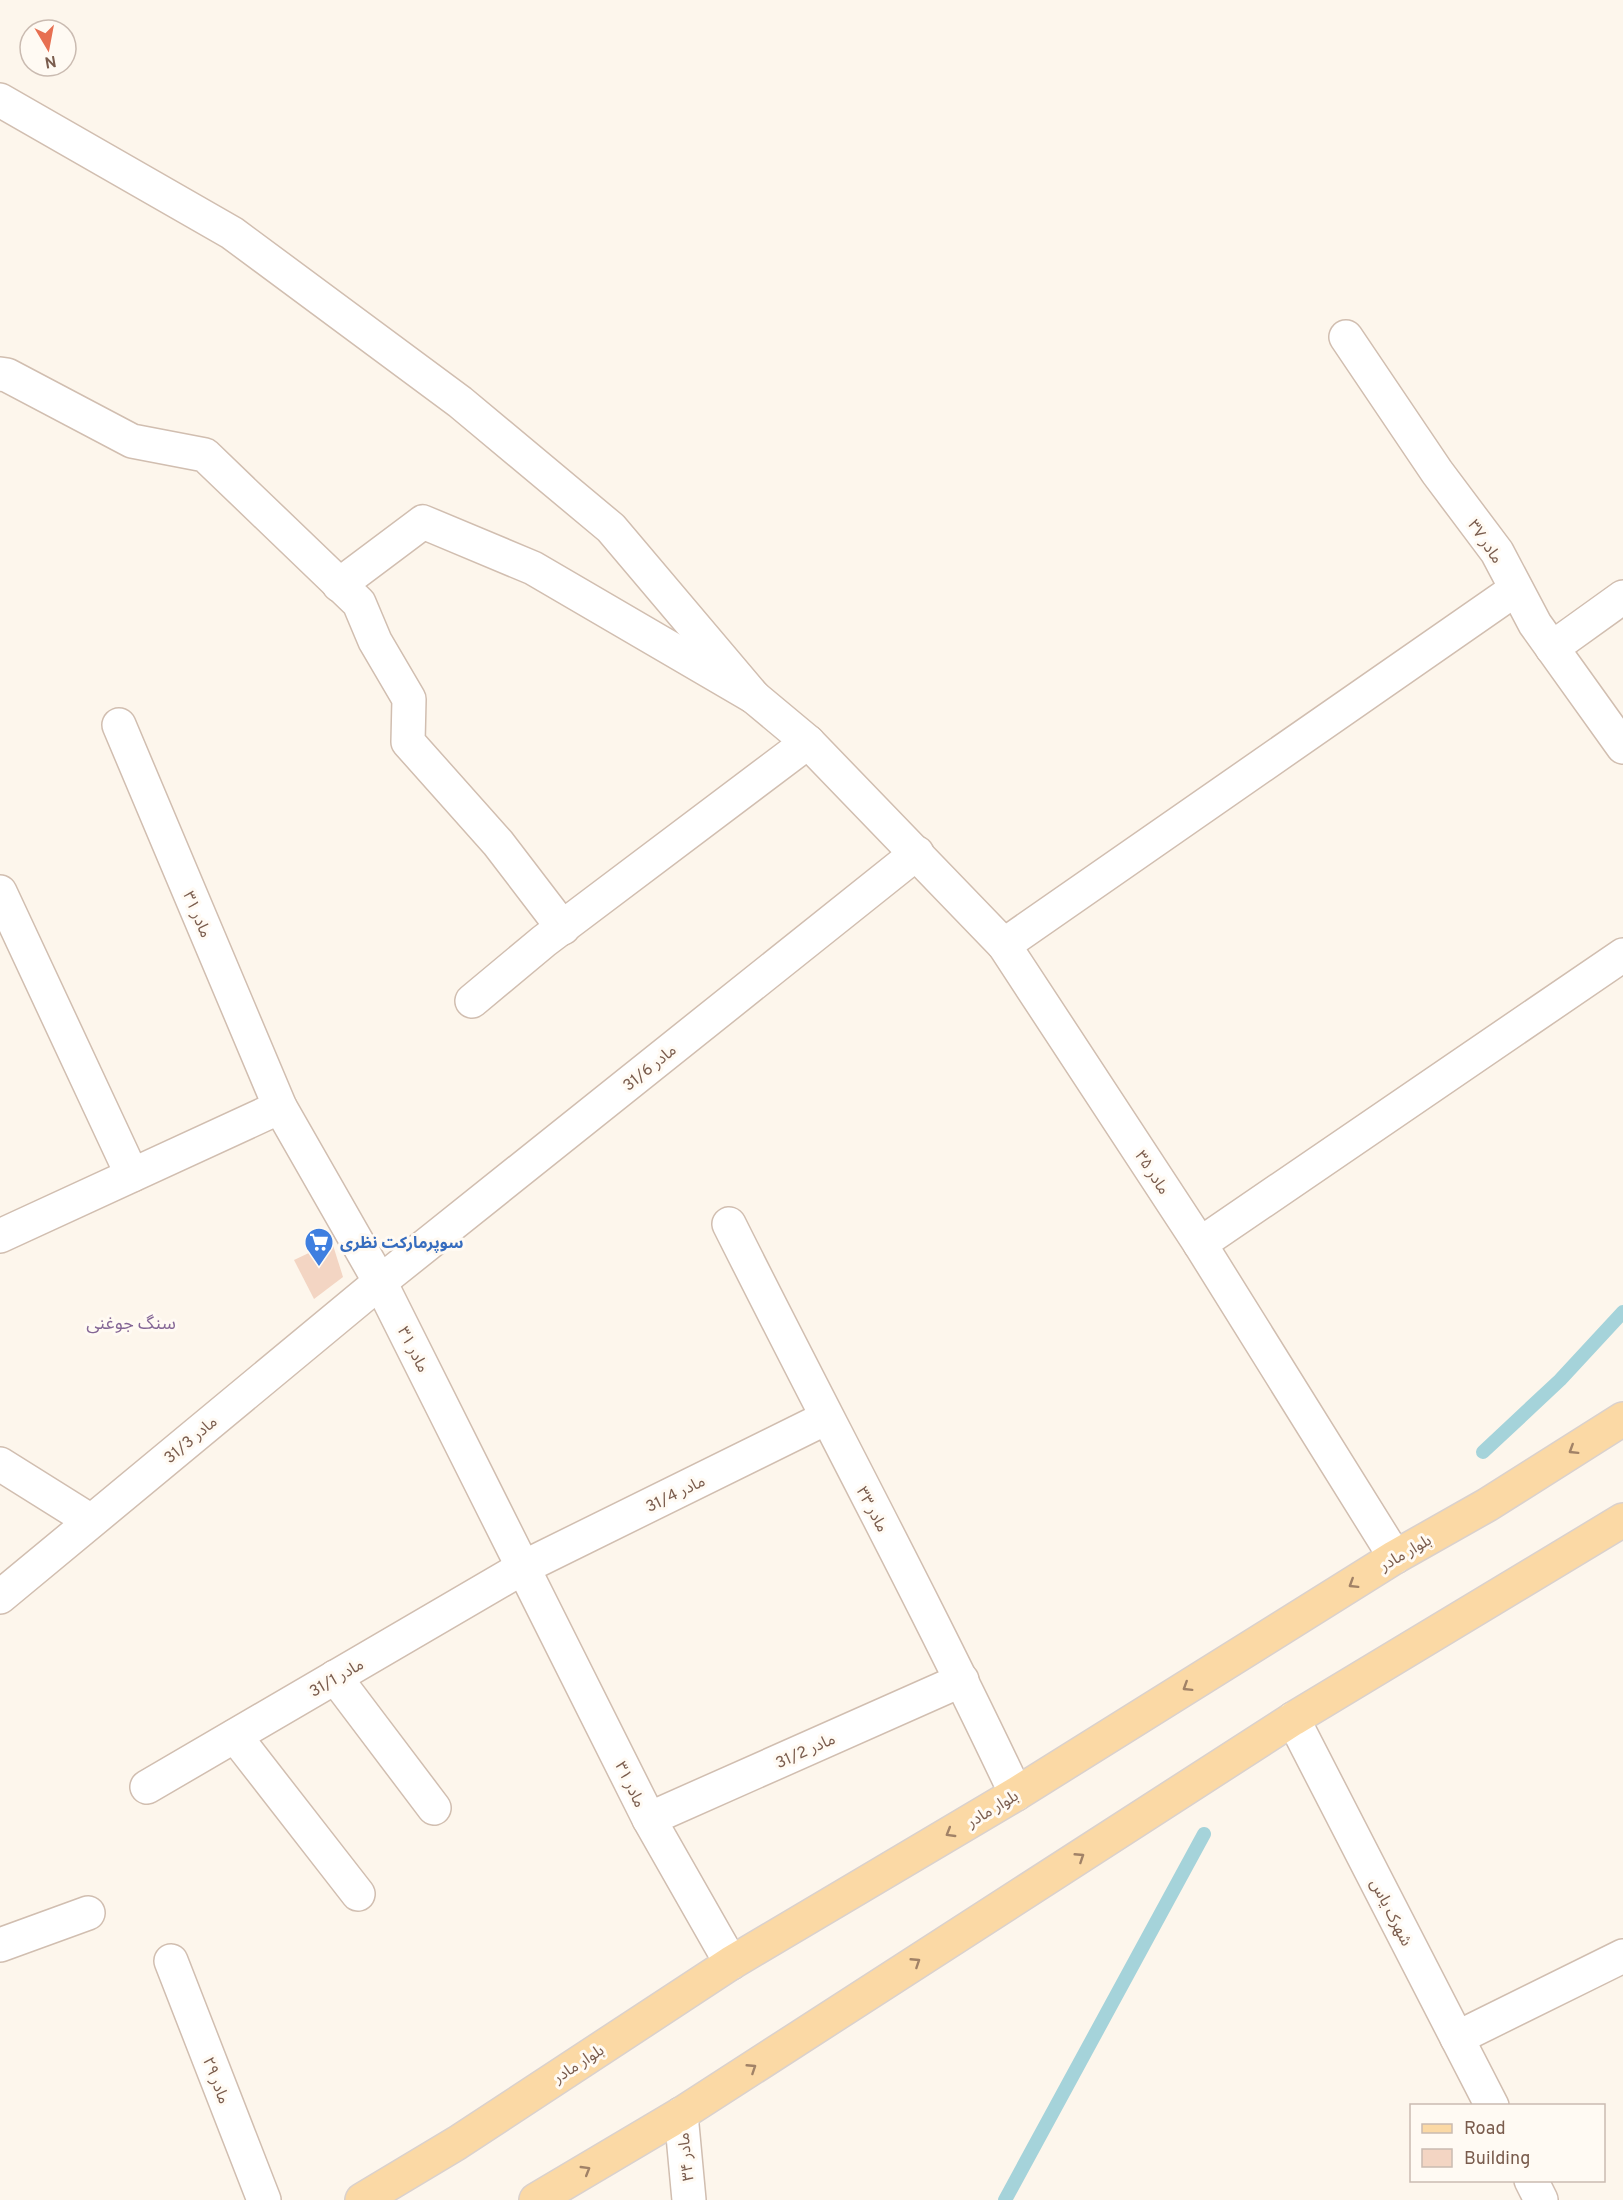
<svg xmlns="http://www.w3.org/2000/svg" width="1623" height="2200" font-family="Overpass,'Noto Sans Arabic',sans-serif">
  <rect width="100%" height="100%" fill="#fdf6ec"/>
  <g fill="none" stroke-linecap="round" stroke-linejoin="round">
    <!-- stream -->
    <g stroke="#a5d3da" stroke-width="14">
      <path d="M1483,1452L1560,1380L1623,1312"/>
      <path d="M1005,2200L1204,1834"/>
    </g>
  </g>
  <!-- building -->
  <path fill="#f3d5c3" d="M332,1242L343,1277L314,1299L294,1260Z"/>
  <g fill="none" stroke-linecap="round" stroke-linejoin="round">
    <!-- street casing -->
    <g stroke="#d1beb0" stroke-width="36">
      <g id="street">
        <path d="M0,100L232,233L460,402L611,528L754,697"/>
        <path d="M1346,337L1437,472L1497,552L1535,624L1623,747"/>
        <path d="M0,374L7,375L132,441L205,455L359,603L375,641L409,699L408,742L498,843L563,928"/>
        <path d="M339,585L423,522L533,568L754,697L808,742"/>
        <path d="M1552,648L1623,597"/>
        <path d="M119,725L280,1107L380,1282L649,1819L731,1963"/>
        <path d="M0,892L132,1175"/>
        <path d="M1004,945L1516,589"/>
        <path d="M472,1001L544,941L808,742L1004,945L1200,1244L1395,1557"/>
        <path d="M729,1224C824,1414 925,1601 1016,1794"/>
        <path d="M0,1236L280,1107"/>
        <path d="M1200,1244L1623,955"/>
        <path d="M0,1464L91,1521"/>
        <path d="M0,1597L380,1282L917,853"/>
        <path d="M335,1677L434,1808"/>
        <path d="M1293,1719L1492,2106"/>
        <path d="M235,1736L358,1894"/>
        <path d="M147,1787L524,1567L826,1418"/>
        <path d="M649,1819L962,1680"/>
        <path d="M0,1945L88,1913"/>
        <path d="M171,1961L264,2200"/>
        <path d="M1457,2038L1623,1956"/>
        <path d="M681,2114L689,2200"/>
        <path d="M1531,2180L1541,2200"/>
      </g>
    </g>
    <!-- primary casing -->
    <g stroke="#dad1cd" stroke-width="36">
      <g id="primary">
        <path d="M362,2200L457,2143L731,1963L1016,1794L1395,1557L1487,1505L1623,1419"/>
        <path d="M536,2200L681,2114L1293,1719L1623,1520"/>
      </g>
    </g>
    <!-- street -->
    <use href="#street" stroke="#fff" stroke-width="33"/>
    <!-- primary -->
    <use href="#primary" stroke="#fbd9a5" stroke-width="33"/>
  </g>
  <!-- one-way arrows -->
  <defs><path id="oneway-chevron" d="M-2-3.5L2.5 0L-2 3.5" fill="none" stroke-width="1.6" stroke-linecap="round" stroke-linejoin="round" transform="scale(1.5)"/></defs>
  <g stroke="#a18267">
    <use href="#oneway-chevron" transform="translate(1573 1450) rotate(148)"/>
    <use href="#oneway-chevron" transform="translate(1353 1584) rotate(148)"/>
    <use href="#oneway-chevron" transform="translate(1187 1687) rotate(148)"/>
    <use href="#oneway-chevron" transform="translate(950 1833) rotate(149)"/>
    <use href="#oneway-chevron" transform="translate(1080 1857) rotate(-33)"/>
    <use href="#oneway-chevron" transform="translate(916 1962) rotate(-33)"/>
    <use href="#oneway-chevron" transform="translate(752 2068) rotate(-33)"/>
    <use href="#oneway-chevron" transform="translate(586 2170) rotate(-31)"/>
  </g>
  <!-- icons -->
  <defs>
    <g id="supermarket-pin" transform="scale(1.5)"><path d="M0 17L-7.5 6A9.5 9.5 0 1 1 7.5 6Z" fill="#3f7fe0" stroke="#fffaf3"/><path d="M-6-5.5h2.5l.6 2H6L4.5 2H-2.5L-4.4-4H-6ZM-1.5 3.2a1.3 1.3 0 1 0 .1 0ZM3 3.2a1.3 1.3 0 1 0 .1 0Z" fill="#fff"/></g>
  </defs>
  <g fill-rule="evenodd">
    <use href="#supermarket-pin" x="319" y="1242"/>
  </g>
  <g text-anchor="middle" stroke-width="6" stroke-linejoin="round" paint-order="stroke">
    <!-- street labels -->
    <g font-size="16" fill="#7a5c4d" stroke="#fffaf3">
      <text transform="translate(1486 541) rotate(56)" y="6">مادر ۳۷</text>
      <text transform="translate(198 914) rotate(67)" y="6">مادر ۳۱</text>
      <text transform="translate(649 1067) rotate(-39)" y="6">مادر 31/6</text>
      <text transform="translate(1153 1172) rotate(57)" y="6">مادر ۳۵</text>
      <text transform="translate(414 1349) rotate(63)" y="6">مادر ۳۱</text>
      <text transform="translate(190 1439) rotate(-40)" y="6">مادر 31/3</text>
      <text transform="translate(675 1493) rotate(-26)" y="6">مادر 31/4</text>
      <text transform="translate(873 1509) rotate(62)" y="6">مادر ۳۳</text>
      <text transform="translate(1405 1552) rotate(-30)" y="6">بلوار مادر</text>
      <text transform="translate(336 1677) rotate(-30)" y="6">مادر 31/1</text>
      <text transform="translate(805 1750) rotate(-24)" y="6">مادر 31/2</text>
      <text transform="translate(631 1784) rotate(64)" y="6">مادر ۳۱</text>
      <text transform="translate(992 1808) rotate(-31)" y="6">بلوار مادر</text>
      <text transform="translate(1392 1912) rotate(63)" y="6">شهرک یاس</text>
      <text transform="translate(578 2063) rotate(-33)" y="6">بلوار مادر</text>
      <text transform="translate(217 2080) rotate(69)" y="6">مادر ۲۹</text>
      <text transform="translate(685 2157) rotate(-96)" y="6">مادر ۳۴</text>
    </g>
    <!-- shop labels -->
    <g font-size="16" font-weight="bold" fill="#366cbe" stroke="#fffaf3" text-anchor="start">
      <text x="340" y="1248">سوپرمارکت نظری</text>
    </g>
    <!-- neighbourhood labels -->
    <g font-size="18" fill="#846695" stroke="#fffaf3">
      <text x="131" y="1329">سنگ جوغنی</text>
    </g>
  </g>
  <!-- legend -->
  <rect x="1410" y="2104" width="195" height="78" fill="#fffaf3" stroke="#cabbb1" stroke-width="1.5"/>
  <rect x="1422" y="2124" width="30" height="9" fill="#fbd9a5" stroke="#cabbb1" stroke-width="1.5"/>
  <text x="1464" y="2134" font-size="18" fill="#7a5c4d">Road</text>
  <rect x="1422" y="2149" width="30" height="18" fill="#f3d5c3" stroke="#cabbb1" stroke-width="1.5"/>
  <text x="1464" y="2164" font-size="18" fill="#7a5c4d">Building</text>
  <!-- north arrow -->
  <g transform="translate(48 48) rotate(170)"><circle r="28" fill="#fffaf3" stroke="#cabbb1" stroke-width="1.5"/>
  <path d="M0-4.5L10 22L0 15L-10 22Z" fill="#e76f51"/>
  <text y="-9" font-size="16" font-weight="bold" text-anchor="middle" fill="#7a5c4d">N</text>
  </g>
</svg>
